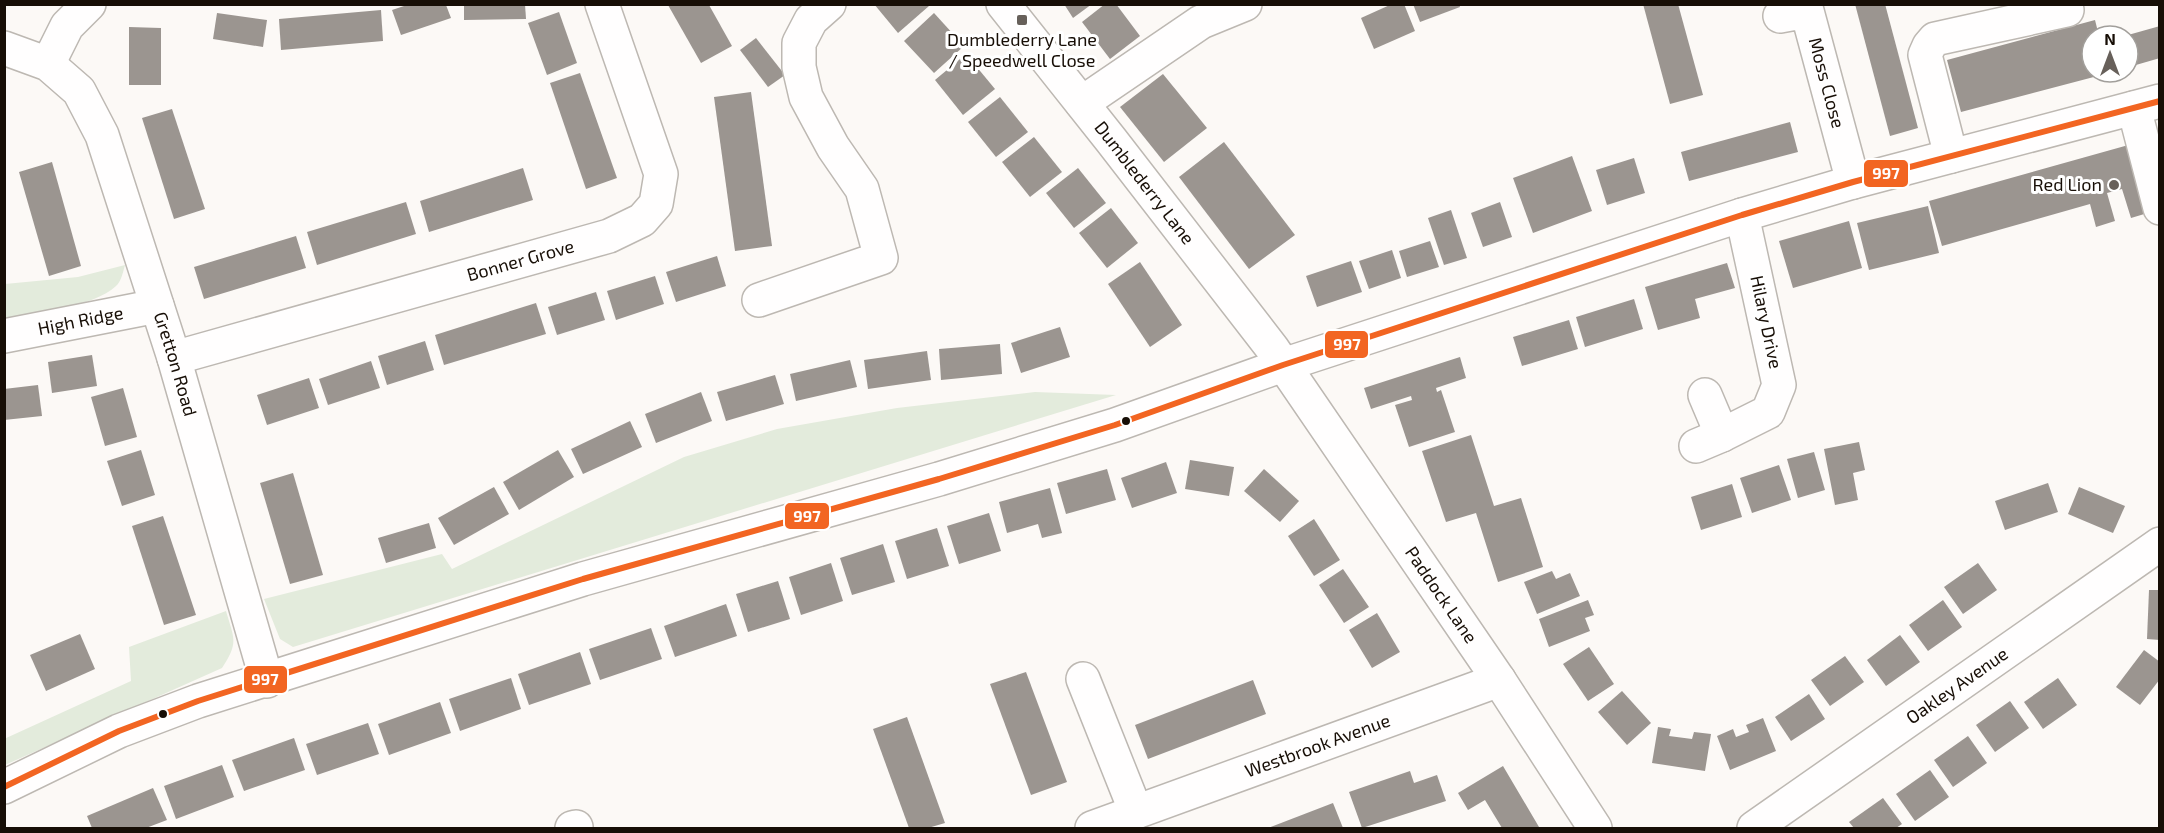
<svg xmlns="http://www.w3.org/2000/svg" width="2164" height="833" font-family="'Exo 2',sans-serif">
  <rect width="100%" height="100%" fill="#fcf9f6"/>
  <!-- green -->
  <g fill="#e3ebdc">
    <path d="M125,265C123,272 121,282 116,286C94,307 34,313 5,318V284L78,277Z"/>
    <path d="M1035,392L1116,395L293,647L280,639L264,599L442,554L452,569L684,457L777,429L897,408Z"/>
    <path d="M226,611C234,639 239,642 222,668L5,765L4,739L131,681L129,647Z"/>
  </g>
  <!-- building -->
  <g fill="#9b9590">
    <path d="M464,4H525L526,19L464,20Z"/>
    <path d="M874,4H928L929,6L898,33Z"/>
    <path d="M1064,4H1092L1073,18Z"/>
    <path d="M1105,4H1116L1140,36L1110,59L1082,22Z"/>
    <path d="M1392,4H1404L1415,31L1374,49L1361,18Z"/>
    <path d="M1413,4H1459L1460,7L1420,22Z"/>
    <path d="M1643,4H1678L1703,95L1670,104Z"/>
    <path d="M1855,4H1885L1918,128L1890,136Z"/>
    <path d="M407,5H446L451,18L401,35L392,10Z"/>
    <path d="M668,5H709L732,46L701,63Z"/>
    <path d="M381,10L383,41L281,50L279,19Z"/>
    <path d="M559,12L577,63L547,75L528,23Z"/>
    <path d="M217,13L267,20L263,47L213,39Z"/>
    <path d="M934,13L964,46L934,73L904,41Z"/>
    <path d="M2095,20L2099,36H2092V72L2109,73L1961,112L1947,60Z"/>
    <path d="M2160,26V58L2129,67L2128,35Z"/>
    <path d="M129,27L161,28V85H129Z"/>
    <path d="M756,38L785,75L768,87L740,50Z"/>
    <path d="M966,54L995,89L963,115L935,80Z"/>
    <path d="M580,73L617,178L586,189L550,83Z"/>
    <path d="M1163,74L1207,128L1164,162L1120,107Z"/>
    <path d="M751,92L772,246L735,251L714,97Z"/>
    <path d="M1000,97L1028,132L996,157L968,122Z"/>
    <path d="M172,109L205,209L174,219L142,118Z"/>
    <path d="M1790,122L1798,152L1689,181L1681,152Z"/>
    <path d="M1034,137L1062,172L1030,197L1002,162Z"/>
    <path d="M1224,142L1295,235L1249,269L1179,177Z"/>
    <path d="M2132,144L2151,212L2131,218L2122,189L2107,193L2115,221L2096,227L2090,204L1942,246L1929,201Z"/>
    <path d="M1572,156L1592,211L1533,233L1513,178Z"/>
    <path d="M1634,158L1645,193L1607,205L1596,170Z"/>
    <path d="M52,162L81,266L49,276L19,172Z"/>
    <path d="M523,168L533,200L429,232L420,201Z"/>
    <path d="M1078,168L1106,203L1074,228L1046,193Z"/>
    <path d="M406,202L416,234L317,265L307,232Z"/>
    <path d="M1500,202L1512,237L1483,247L1471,213Z"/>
    <path d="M1928,206L1939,253L1869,270L1857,223Z"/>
    <path d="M1111,208L1138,243L1107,268L1079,233Z"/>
    <path d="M1451,210L1467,258L1444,265L1428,218Z"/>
    <path d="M1849,221L1862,268L1793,288L1779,241Z"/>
    <path d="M296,236L306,268L204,299L194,267Z"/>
    <path d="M1430,241L1439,267L1407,277L1399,251Z"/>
    <path d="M1392,250L1401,278L1369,289L1359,261Z"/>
    <path d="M717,256L726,286L676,302L666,272Z"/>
    <path d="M1351,261L1362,292L1317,307L1306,276Z"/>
    <path d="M1140,262L1182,325L1150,347L1108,284Z"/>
    <path d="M1727,263L1735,288L1695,299L1700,318L1658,330L1645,287Z"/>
    <path d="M655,276L664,304L616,320L607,291Z"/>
    <path d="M596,292L605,320L557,335L548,307Z"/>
    <path d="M1634,299L1643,329L1585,347L1576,317Z"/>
    <path d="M536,303L546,334L444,365L435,335Z"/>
    <path d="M1569,320L1578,349L1522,366L1513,337Z"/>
    <path d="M1060,327L1070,357L1021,373L1011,343Z"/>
    <path d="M425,341L434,370L387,385L378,356Z"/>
    <path d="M1000,344L1002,374L941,380L939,349Z"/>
    <path d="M927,351L931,380L868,389L864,360Z"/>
    <path d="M92,355L97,386L52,393L48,362Z"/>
    <path d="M1460,357L1466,378L1436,388L1437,392L1441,390L1455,432L1409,447L1395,405L1412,400L1411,396L1371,409L1364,388Z"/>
    <path d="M850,360L857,387L796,401L790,374Z"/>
    <path d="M371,361L380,388L328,405L319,379Z"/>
    <path d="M775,375L784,404L726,421L717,392Z"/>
    <path d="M309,378L319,408L267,425L257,395Z"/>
    <path d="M38,385L42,416L4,420V389Z"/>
    <path d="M123,388L137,437L105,446L91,397Z"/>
    <path d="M701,392L712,421L656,443L645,414Z"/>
    <path d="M630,421L642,447L583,474L571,449Z"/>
    <path d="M1471,435L1494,506L1521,498L1543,567L1498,582L1476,513L1446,522L1422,451Z"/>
    <path d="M1859,442L1865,470L1853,473L1858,500L1835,505L1824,449Z"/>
    <path d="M141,450L155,495L122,506L107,461Z"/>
    <path d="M558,450L574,477L519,510L503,482Z"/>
    <path d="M1814,452L1825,490L1798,498L1787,459Z"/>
    <path d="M1190,460L1234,467L1229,496L1185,489Z"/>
    <path d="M1166,462L1177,493L1132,508L1121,478Z"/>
    <path d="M1779,465L1791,500L1752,513L1740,478Z"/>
    <path d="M1107,469L1116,500L1066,514L1057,483Z"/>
    <path d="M1264,469L1299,501L1280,522L1244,491Z"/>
    <path d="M293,473L323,575L290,584L260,483Z"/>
    <path d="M2048,483L2058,512L2005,530L1995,501Z"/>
    <path d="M1732,484L1742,517L1701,530L1691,497Z"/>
    <path d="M494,487L509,514L454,545L438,518Z"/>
    <path d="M2079,487L2125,506L2113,533L2068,514Z"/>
    <path d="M1050,488L1062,533L1042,538L1038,524L1007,533L999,502Z"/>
    <path d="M989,513L1001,551L959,564L947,526Z"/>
    <path d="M163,516L196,615L164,625L132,526Z"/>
    <path d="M1314,519L1340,560L1314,576L1288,536Z"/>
    <path d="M429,523L436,548L386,563L378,538Z"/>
    <path d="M937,528L949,566L907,579L895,541Z"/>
    <path d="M883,544L895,582L852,595L840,558Z"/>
    <path d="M831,563L843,601L801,615L789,577Z"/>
    <path d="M1978,563L1997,590L1963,614L1944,587Z"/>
    <path d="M1343,569L1369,607L1344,623L1319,585Z"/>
    <path d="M1552,571L1556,579L1570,573L1580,596L1537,614L1524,582Z"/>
    <path d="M778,581L790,619L748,632L736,594Z"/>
    <path d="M2149,590H2160V640L2147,639Z"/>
    <path d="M1588,600L1594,615L1585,618L1590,631L1549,647L1539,619Z"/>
    <path d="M1943,600L1962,627L1928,651L1909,625Z"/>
    <path d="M726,604L737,636L675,657L664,626Z"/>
    <path d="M1377,613L1400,652L1372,668L1349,630Z"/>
    <path d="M651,628L662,659L600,680L589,649Z"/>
    <path d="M80,634L95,669L46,691L30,655Z"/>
    <path d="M1900,635L1920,662L1886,686L1867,660Z"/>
    <path d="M1589,647L1614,684L1588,701L1563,664Z"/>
    <path d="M2144,650L2160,662V679L2140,705L2116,687Z"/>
    <path d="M580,652L591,684L529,705L518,674Z"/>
    <path d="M1845,656L1864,682L1830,706L1811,680Z"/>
    <path d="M1026,672L1067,782L1031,795L990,684Z"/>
    <path d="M511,678L521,709L460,731L449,699Z"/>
    <path d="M2058,678L2077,705L2043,729L2024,702Z"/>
    <path d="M1253,680L1266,714L1148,759L1135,725Z"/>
    <path d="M1622,691L1651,723L1627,745L1598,712Z"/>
    <path d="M1809,694L1825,719L1791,741L1775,717Z"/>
    <path d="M2010,701L2029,728L1995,752L1976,725Z"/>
    <path d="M440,702L451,733L389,755L378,724Z"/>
    <path d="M907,717L945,823L928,828H909L873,729Z"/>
    <path d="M1763,718L1776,751L1730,770L1717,736L1733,729L1736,737L1749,732L1746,725Z"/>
    <path d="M368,723L379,754L317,775L306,744Z"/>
    <path d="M1658,727L1671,729L1669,736L1692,739L1694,732L1711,734L1705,771L1652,763Z"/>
    <path d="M1968,736L1987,763L1953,787L1934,760Z"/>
    <path d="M294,738L305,770L244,791L232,760Z"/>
    <path d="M222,765L234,797L176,819L164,786Z"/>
    <path d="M1503,766L1539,827L1536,828H1502L1485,800L1468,810L1458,793Z"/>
    <path d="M1930,770L1949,797L1915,821L1896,794Z"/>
    <path d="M1410,771L1414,783L1437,775L1446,801L1362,828L1349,792Z"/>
    <path d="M153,788L167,820L146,828H92L87,816Z"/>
    <path d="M1883,798L1902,824L1896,828H1854L1849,822Z"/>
    <path d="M1333,803L1343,828H1268Z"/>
  </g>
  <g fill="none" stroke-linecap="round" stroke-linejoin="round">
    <!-- minor casing -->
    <g stroke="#bdb8b2" stroke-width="36">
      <g id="minor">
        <path id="s1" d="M1003,4L1111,140L1272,348L1499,680L1595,828"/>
        <path id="s2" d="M1780,16L1807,11L1853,182"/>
        <path id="s3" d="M4,48L48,64L79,91L102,135L174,358L267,681"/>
        <path d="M48,64L67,26L89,4"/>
        <path d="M1082,103L1201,22L1245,4"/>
        <path d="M2134,108L2160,208"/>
        <path d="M1951,156L1925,55L1929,46L1935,39L2067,10"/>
        <path d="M759,300L881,258L862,189L833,147L806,97L799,67V43L811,20L829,4"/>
        <path id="s4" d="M4,336L157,306"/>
        <path id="s5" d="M174,358L609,236L642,220L656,204L661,174L602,4"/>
        <path d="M1705,395L1722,435"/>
        <path d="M1696,446L1722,435L1768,412L1779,385L1742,215"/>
        <path d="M1083,679L1136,812"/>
        <path d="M4,787L119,731L198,701L583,579L939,479L1115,425L1283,365L1742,215L1853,182L2160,101"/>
        <path d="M572,828L576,827"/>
        <path id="s6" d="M1092,828L1499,680"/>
        <path id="s7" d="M1754,828L2160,544"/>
      </g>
    </g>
    <!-- minor -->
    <use href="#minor" stroke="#fffefe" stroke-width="33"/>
    <!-- bus-1 casing -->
    <g stroke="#fff" stroke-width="10">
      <path id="bus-1" d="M4,787L119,731L198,701L583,579L939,479L1115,425L1283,365L1742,215L1853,182L2160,101"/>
    </g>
    <!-- bus-1 -->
    <use href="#bus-1" stroke="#f26522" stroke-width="6"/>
  </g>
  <!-- markers -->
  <g fill="#67605a" stroke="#fff" stroke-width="2">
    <rect x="1016" y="14" width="12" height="12" rx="3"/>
    <circle cx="2114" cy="185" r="6"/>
  </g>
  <g fill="#170e06" stroke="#fff" stroke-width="2">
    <circle cx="1126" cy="421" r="5"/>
    <circle cx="163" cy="714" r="5"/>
  </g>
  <g text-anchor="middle" stroke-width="6" stroke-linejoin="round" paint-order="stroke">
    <!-- poi labels -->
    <g font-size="18" fill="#170e06" stroke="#fff">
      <text x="1022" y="46">Dumblederry Lane<tspan x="1022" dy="21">/ Speedwell Close</tspan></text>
      <text x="2102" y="191" text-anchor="end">Red Lion</text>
    </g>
    <!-- street labels -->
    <g font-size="18" fill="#170e06" stroke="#fff">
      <text dy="6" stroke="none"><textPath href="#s2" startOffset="102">Moss Close</textPath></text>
      <text dy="6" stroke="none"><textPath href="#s1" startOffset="228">Dumblederry Lane</textPath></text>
      <text dy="6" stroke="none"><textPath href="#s5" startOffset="360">Bonner Grove</textPath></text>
      <text dy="6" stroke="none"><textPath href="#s4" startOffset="78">High Ridge</textPath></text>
      <text transform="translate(1766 322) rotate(78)" y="6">Hilary Drive</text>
      <text dy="6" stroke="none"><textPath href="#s3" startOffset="378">Gretton Road</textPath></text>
      <text dy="6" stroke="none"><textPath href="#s1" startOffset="736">Paddock Lane</textPath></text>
      <text dy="6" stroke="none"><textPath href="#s7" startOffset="248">Oakley Avenue</textPath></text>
      <text dy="6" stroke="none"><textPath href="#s6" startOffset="240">Westbrook Avenue</textPath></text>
    </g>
  </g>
  <g stroke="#fff" stroke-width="2">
    <rect x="1863" y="159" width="46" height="29" rx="6" fill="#f26522"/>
    <rect x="1324" y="330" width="45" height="29" rx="6" fill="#f26522"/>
    <rect x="784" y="502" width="46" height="28" rx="6" fill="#f26522"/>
    <rect x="243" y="665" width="45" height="29" rx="6" fill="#f26522"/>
  </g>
  <g font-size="16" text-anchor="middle" font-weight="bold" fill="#fff">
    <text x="1886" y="179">997</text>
    <text x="1347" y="350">997</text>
    <text x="807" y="522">997</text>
    <text x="265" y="685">997</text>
  </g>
  <!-- border -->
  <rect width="2164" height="833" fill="none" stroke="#170e06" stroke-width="12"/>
  <!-- north arrow -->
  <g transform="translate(2110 54)"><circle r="28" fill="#ffffff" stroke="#a29f9b" stroke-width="1.5"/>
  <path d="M0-4.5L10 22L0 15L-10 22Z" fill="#67605a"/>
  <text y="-9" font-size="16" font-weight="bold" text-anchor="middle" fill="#170e06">N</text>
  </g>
</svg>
